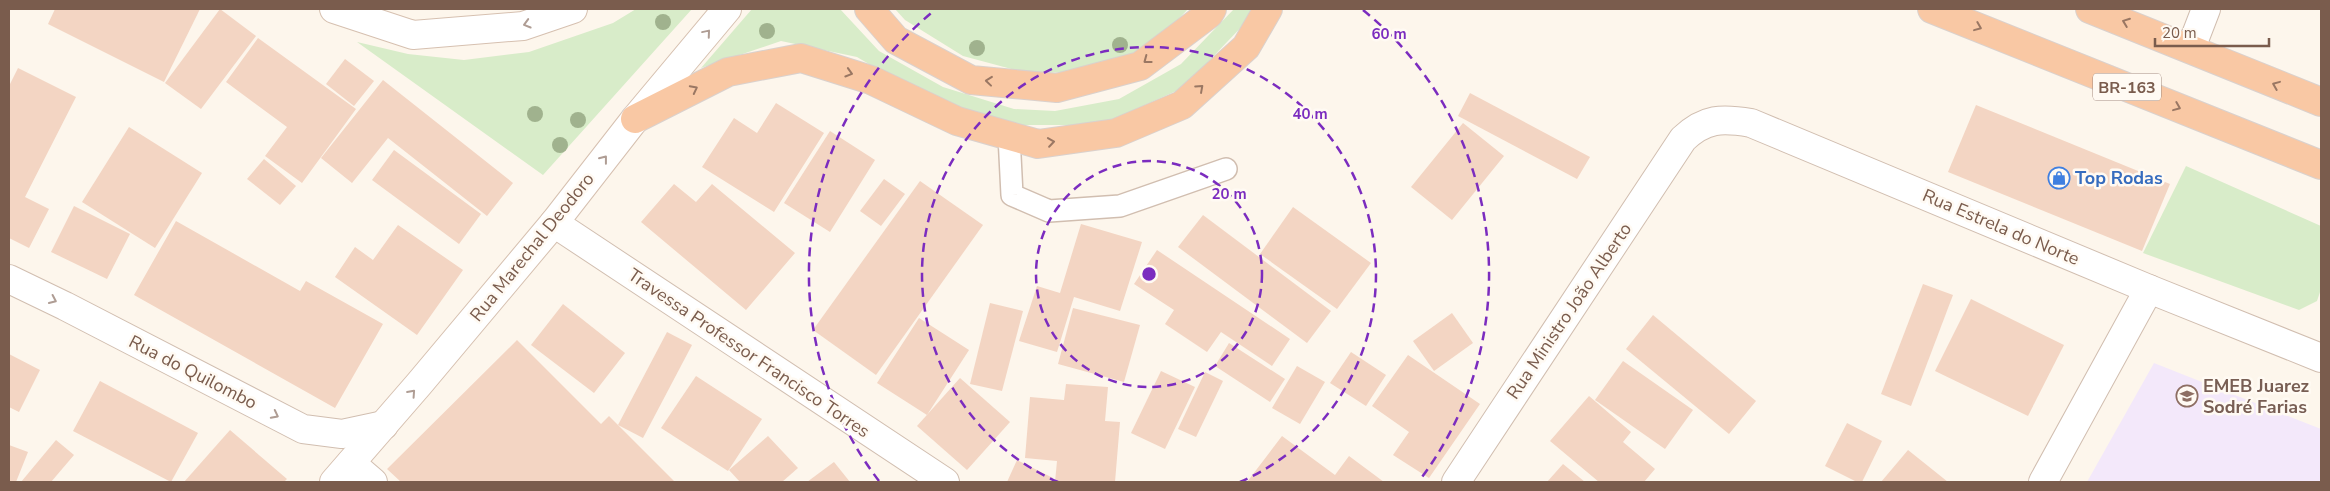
<svg xmlns="http://www.w3.org/2000/svg" width="2330" height="491" font-family="'Nunito Sans',sans-serif">
  <rect width="100%" height="100%" fill="#fdf6ec"/>
  <!-- education -->
  <path fill="#f3e8fa" d="M2154,363L2321,429V482H2087Z"/>
  <!-- green -->
  <g fill="#d8ecc9">
    <path d="M636,9H692L543,175L357,42L408,54L464,60L529,52L613,23Z"/>
    <path d="M752,9H840L879,51L943,87L1014,109L1055,111L1119,99L1181,64L1234,9H1254L1249,19L1183,88L1100,125H1013L923,96L857,57L781,41L701,68Z"/>
    <path d="M895,9H1188L1156,43L1097,70L1030,74L963,56L905,20Z"/>
    <path d="M2186,166L2321,226V289L2317,301L2299,310L2143,253Z"/>
  </g>
  <!-- building -->
  <g fill="#f3d5c3">
    <path d="M55,9H200L164,82L48,24Z"/>
    <path d="M220,9L256,36L201,109L165,83Z"/>
    <path d="M258,38L356,109L302,183L265,156L287,127L226,82Z"/>
    <path d="M345,59L374,81L354,106L326,84Z"/>
    <path d="M18,68L76,97L25,197L49,209L29,248L9,238V86Z"/>
    <path d="M383,80L513,183L487,216L388,138L352,183L321,158Z"/>
    <path d="M1470,93L1590,157L1577,179L1458,116Z"/>
    <path d="M776,103L824,133L774,212L702,167L734,118L757,133Z"/>
    <path d="M1976,105L2170,184L2142,251L1948,172Z"/>
    <path d="M1463,123L1504,156L1452,220L1411,187Z"/>
    <path d="M129,127L202,173L155,248L82,202Z"/>
    <path d="M830,131L875,160L830,232L784,203Z"/>
    <path d="M394,150L481,214L459,244L372,180Z"/>
    <path d="M264,159L296,186L280,205L247,179Z"/>
    <path d="M884,179L905,194L881,226L860,211Z"/>
    <path d="M920,181L983,225L876,375L813,330Z"/>
    <path d="M674,184L696,202L712,184L795,253L746,310L641,222Z"/>
    <path d="M74,206L130,234L107,279L51,252Z"/>
    <path d="M1293,207L1371,263L1337,309L1260,254Z"/>
    <path d="M1203,215L1331,311L1307,343L1178,247Z"/>
    <path d="M176,221L300,291L306,281L383,324L335,408L134,295Z"/>
    <path d="M1081,224L1142,242L1120,311L1074,297L1057,352L1019,341L1037,286L1060,293Z"/>
    <path d="M398,225L463,270L417,335L335,277L355,247L373,260Z"/>
    <path d="M1157,250L1290,339L1272,366L1221,332L1207,352L1165,324L1174,310L1134,284Z"/>
    <path d="M1923,284L1953,295L1911,406L1881,394Z"/>
    <path d="M1971,299L2064,345L2028,416L1935,371Z"/>
    <path d="M990,303L1023,311L1002,391L970,384Z"/>
    <path d="M563,304L625,353L594,393L531,345Z"/>
    <path d="M1073,308L1140,325L1124,382L1058,364Z"/>
    <path d="M1452,313L1473,343L1434,371L1413,341Z"/>
    <path d="M1653,315L1756,401L1729,434L1626,349Z"/>
    <path d="M919,318L969,350L927,415L877,383Z"/>
    <path d="M667,332L692,345L643,438L618,425Z"/>
    <path d="M517,340L601,424L609,416L675,482H401L387,469Z"/>
    <path d="M1229,343L1285,379L1270,402L1215,366Z"/>
    <path d="M1351,352L1386,375L1366,406L1330,383Z"/>
    <path d="M9,354L40,370L19,412L9,407Z"/>
    <path d="M1408,355L1480,404L1429,478L1393,455L1409,432L1372,406Z"/>
    <path d="M1623,361L1693,410L1665,449L1595,400Z"/>
    <path d="M1297,366L1325,382L1300,424L1272,408Z"/>
    <path d="M1161,371L1195,387L1165,449L1131,433Z"/>
    <path d="M1205,372L1223,381L1196,437L1178,429Z"/>
    <path d="M696,376L762,419L728,471L661,428Z"/>
    <path d="M960,378L1010,422L967,470L917,426Z"/>
    <path d="M100,381L198,433L171,482L73,431Z"/>
    <path d="M1066,384L1108,387L1105,421L1120,422L1115,482H1055L1057,461L1025,458L1030,397L1064,400Z"/>
    <path d="M1589,396L1631,432L1623,442L1655,469L1644,482H1599L1550,441Z"/>
    <path d="M1847,423L1882,441L1862,482H1857L1825,466Z"/>
    <path d="M230,430L287,479L284,482H184Z"/>
    <path d="M768,436L798,468L782,482H740L729,470Z"/>
    <path d="M1282,436L1335,475L1349,456L1384,482H1247Z"/>
    <path d="M56,440L74,455L51,482H21Z"/>
    <path d="M9,445L28,452L16,482H9Z"/>
    <path d="M1908,450L1948,482H1881Z"/>
    <path d="M1017,460L1053,478L1051,482H1007Z"/>
    <path d="M834,462L850,482H807Z"/>
    <path d="M1563,464L1585,482H1547Z"/>
  </g>
  <g fill="none" stroke-linecap="round" stroke-linejoin="round">
    <!-- service casing -->
    <g stroke="#d1beb0" stroke-width="24">
      <path id="service" d="M1009,136L1012,195L1049,211L1120,206L1226,169"/>
    </g>
    <!-- minor casing -->
    <g stroke="#d1beb0" stroke-width="30">
      <g id="minor">
        <path d="M2191,48L2206,9"/>
        <path d="M554,223L945,482"/>
        <path d="M9,279L65,306L303,429L342,434L384,425"/>
        <path d="M351,463L373,482"/>
        <path d="M1456,482L1683,139C1705,118 1722,118 1751,123L2149,289L2321,358"/>
        <path d="M2043,482L2149,289"/>
      </g>
    </g>
    <!-- secondary casing -->
    <g stroke="#d6c0b0" stroke-width="30">
      <g id="secondary">
        <path d="M334,9L413,35L523,26L573,9"/>
        <path d="M334,482L419,384L554,223L635,119L727,9"/>
      </g>
    </g>
    <!-- trunk casing -->
    <g stroke="#dad1cd" stroke-width="30">
      <g id="trunk">
        <path d="M869,9L896,40L971,80L1057,88L1140,66L1209,14L1212,9"/>
        <path d="M1932,9L2321,165"/>
        <path d="M2090,9L2321,102"/>
        <path d="M635,119L728,72L801,58L871,80L957,121L1038,144L1116,133L1182,105L1246,47L1268,9"/>
      </g>
    </g>
    <!-- service -->
    <use href="#service" stroke="#fff" stroke-width="21"/>
    <!-- minor -->
    <use href="#minor" stroke="#fff" stroke-width="28"/>
    <!-- secondary -->
    <use href="#secondary" stroke="#fff" stroke-width="28"/>
    <!-- trunk -->
    <use href="#trunk" stroke="#f9c8a4" stroke-width="28"/>
  </g>
  <!-- trees -->
  <g fill="#a0b28e">
    <circle cx="663" cy="22" r="8"/>
    <circle cx="767" cy="31" r="8"/>
    <circle cx="1120" cy="45" r="8"/>
    <circle cx="977" cy="48" r="8"/>
    <circle cx="535" cy="114" r="8"/>
    <circle cx="578" cy="120" r="8"/>
    <circle cx="560" cy="145" r="8"/>
  </g>
  <!-- one-way arrows -->
  <defs><path id="oneway-chevron" d="M-2-3.5L2.5 0L-2 3.5" fill="none" stroke-width="1.6" stroke-linecap="round" stroke-linejoin="round" transform="scale(1.25)"/></defs>
  <g stroke="#9a7763">
    <use href="#oneway-chevron" transform="translate(2126 22) rotate(-159)"/>
    <use href="#oneway-chevron" transform="translate(1978 27) rotate(22)"/>
    <use href="#oneway-chevron" transform="translate(1147 60) rotate(143)"/>
    <use href="#oneway-chevron" transform="translate(849 73) rotate(17)"/>
    <use href="#oneway-chevron" transform="translate(989 81) rotate(-174)"/>
    <use href="#oneway-chevron" transform="translate(2276 85) rotate(-158)"/>
    <use href="#oneway-chevron" transform="translate(1200 88) rotate(-42)"/>
    <use href="#oneway-chevron" transform="translate(694 89) rotate(-27)"/>
    <use href="#oneway-chevron" transform="translate(2177 107) rotate(22)"/>
    <use href="#oneway-chevron" transform="translate(1051 142) rotate(-8)"/>
  </g>
  <g stroke="#af9d94">
    <use href="#oneway-chevron" transform="translate(527 24) rotate(164)"/>
    <use href="#oneway-chevron" transform="translate(707 33) rotate(-50)"/>
    <use href="#oneway-chevron" transform="translate(604 159) rotate(-52)"/>
    <use href="#oneway-chevron" transform="translate(53 300) rotate(25)"/>
    <use href="#oneway-chevron" transform="translate(412 393) rotate(-48)"/>
    <use href="#oneway-chevron" transform="translate(275 415) rotate(27)"/>
  </g>
  <!-- distance rings -->
  <g fill="none" stroke="#7b2cbf" stroke-width="2.5" stroke-dasharray="9 6">
    <circle cx="1149" cy="274" r="113"/>
    <path d="M1058 482A227 227 0 1 1 1240 482"/>
    <path d="M879 481A340 340 0 0 1 935 10M1363 10A340 340 0 0 1 1419 481"/>
  </g>
  <!-- icons -->
  <defs>
    <g id="shop-ring" transform="scale(1.125)"><circle r="9.5" fill="#fffaf3" stroke="#3f7fe0" stroke-width="1.5"/><path d="M-5-2.5h2.3a2.7 3.5 0 0 1 5.4 0H5L5.5 6h-11ZM-1.5-2.5h3a1.5 2.3 0 0 0-3 0Z" fill="#3f7fe0"/></g>
    <g id="school-ring" transform="scale(1.125)"><circle r="9.5" fill="#fffaf3" stroke="#8d6e63" stroke-width="1.5"/><path d="M0-5L7-2L0 1L-7-2ZM-4 1L0 2.5L4 1V4Q0 6-4 4Z" fill="#8d6e63"/></g>
  </defs>
  <g fill-rule="evenodd">
    <use href="#shop-ring" x="2059" y="178"/>
    <use href="#school-ring" x="2187" y="396"/>
  </g>
  <g text-anchor="middle" stroke-width="5" stroke-linejoin="round" paint-order="stroke">
    <!-- shield labels -->
    <rect fill="#fffaf3" stroke="#a28b7f" stroke-width="1" x="2093" y="73.5" width="68" height="27" rx="4"/>
    <g font-size="16" font-weight="bold" fill="#7a5c4d">
      <text x="2127" y="93">BR-163</text>
    </g>
    <!-- shop labels -->
    <g font-size="18" font-weight="bold" fill="#366cbe" stroke="#fffaf3" text-anchor="start">
      <text x="2075" y="184">Top Rodas</text>
    </g>
    <!-- street labels -->
    <g font-size="18" fill="#7a5c4d" stroke="#fffaf3">
      <text transform="translate(2001 227) rotate(23)" y="6">Rua Estrela do Norte</text>
      <text transform="translate(532 247) rotate(-51)" y="6">Rua Marechal Deodoro</text>
      <text transform="translate(1569 311) rotate(-56)" y="6">Rua Ministro João Alberto</text>
      <text transform="translate(749 353) rotate(34)" y="6">Travessa Professor Francisco Torres</text>
      <text transform="translate(193 372) rotate(27)" y="6">Rua do Quilombo</text>
    </g>
    <!-- education labels -->
    <g font-size="18" font-weight="bold" fill="#785e54" stroke="#fffaf3" text-anchor="start">
      <text x="2203" y="392">EMEB Juarez<tspan x="2203" dy="21">Sodré Farias</tspan></text>
    </g>
  </g>
  <circle cx="1149" cy="274" r="8" fill="#7b2cbf" stroke="#fffaf3" stroke-width="2.5"/>
  <g font-size="15" text-anchor="middle" font-weight="bold" fill="#7b2cbf" stroke="#fffaf3" stroke-width="5" stroke-linejoin="round" paint-order="stroke">
    <text x="1389" y="39">60 m</text>
    <text x="1310" y="119">40 m</text>
    <text x="1229" y="199">20 m</text>
  </g>
  <!-- border -->
  <rect width="2330" height="491" fill="none" stroke="#7a5c4d" stroke-width="20"/>
  <!-- scale -->
  <path d="M2155 38v8h114v-8" fill="none" stroke="#7a5c4d" stroke-width="2.5"/>
  <text x="2162" y="38" font-size="15" fill="#7a5c4d" stroke="#fffaf3" stroke-width="4" paint-order="stroke">20 m</text>
</svg>
